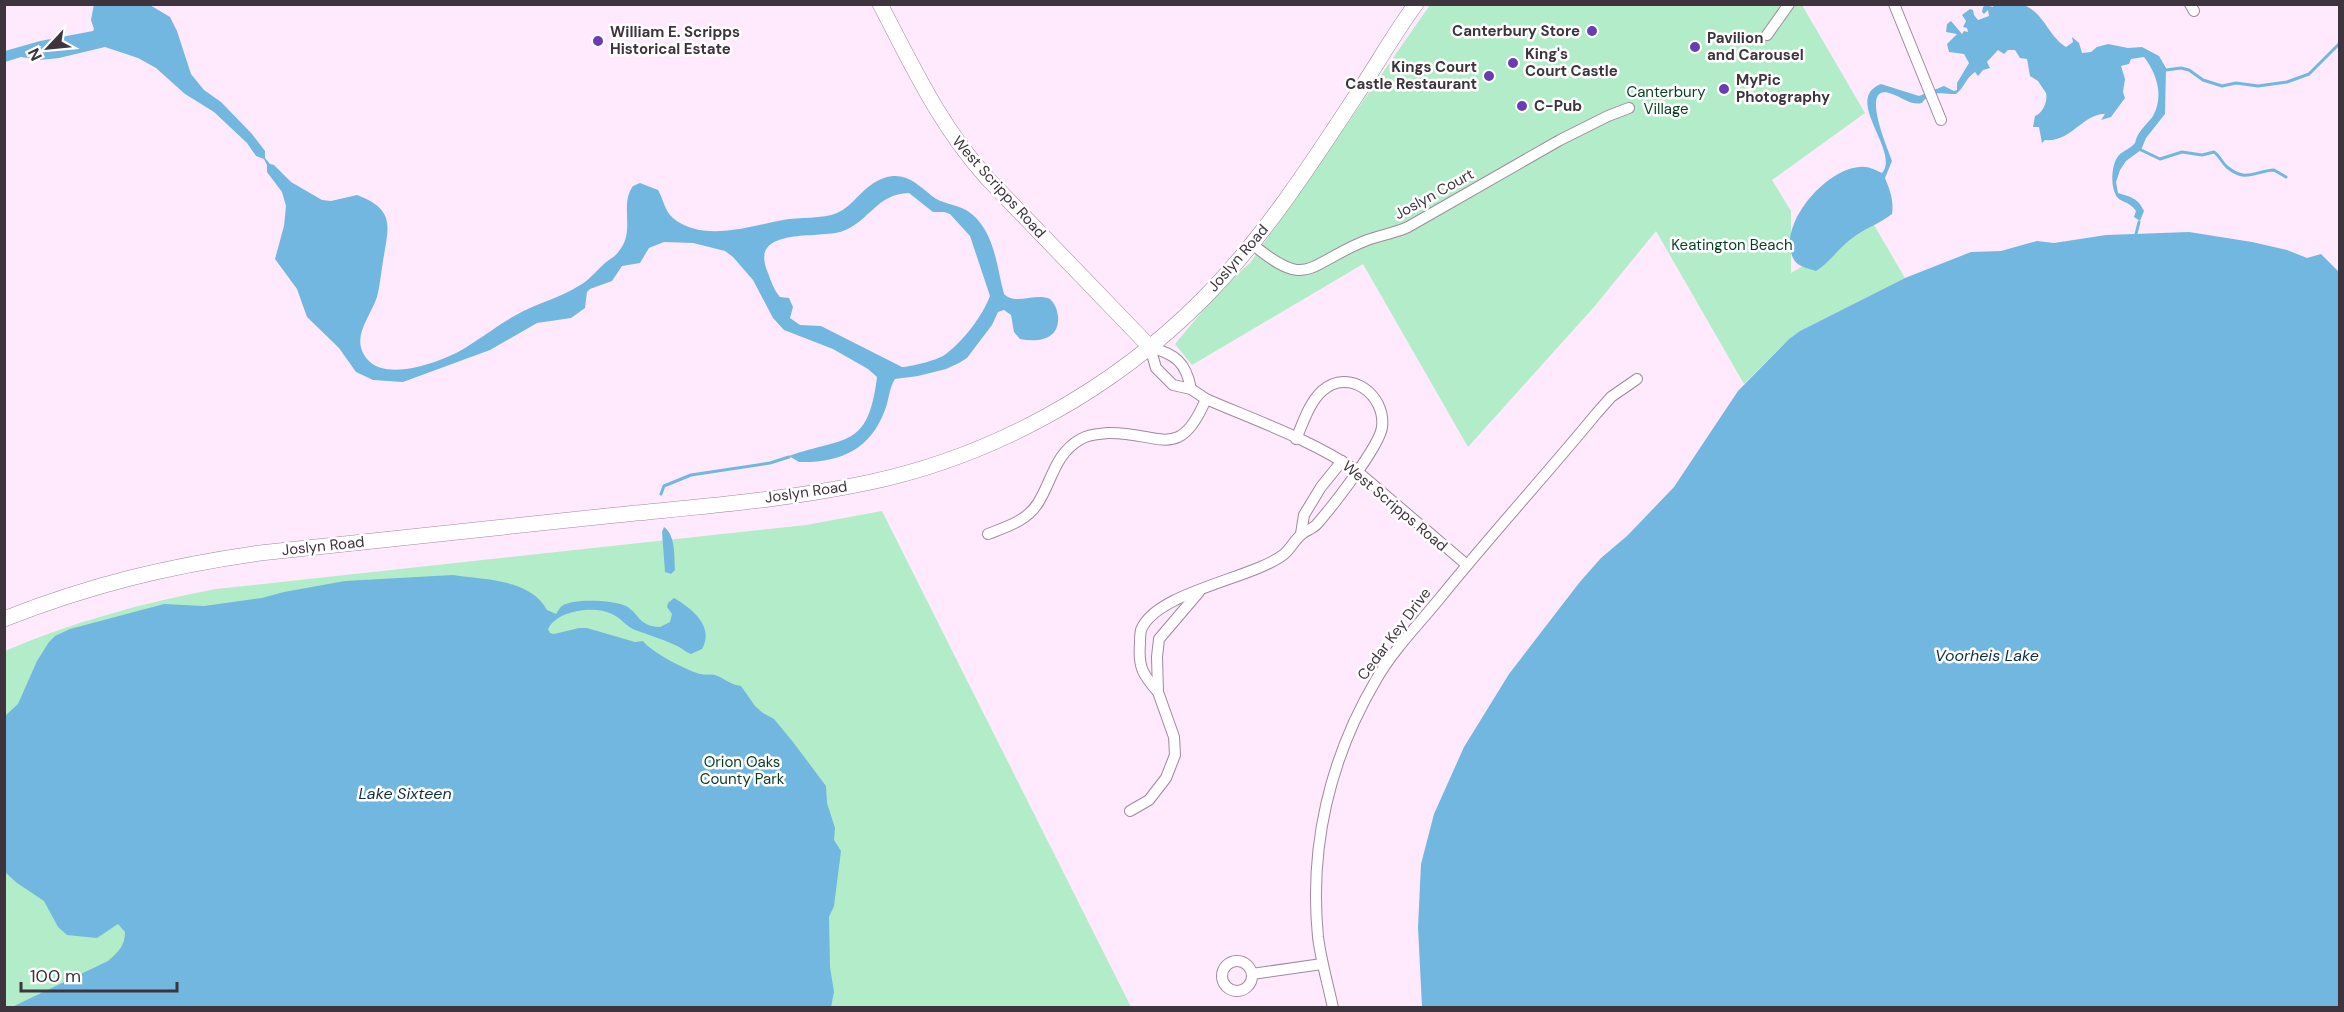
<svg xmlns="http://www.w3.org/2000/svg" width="2344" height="1012" font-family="'DM Sans',sans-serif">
  <rect width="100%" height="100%" fill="#feeafc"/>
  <!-- green -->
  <g fill="#b3ecc8">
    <path d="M1430,5H1802L1865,113L1772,180L1791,211V273L1874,225L1905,278L1800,331L1789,339L1744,384L1656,231L1594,307L1468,447L1363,264L1192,365L1175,344L1221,289L1250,263Z"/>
    <path d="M882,511L1131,1007L5,1008V651C73,622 142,603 216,589L806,525Z"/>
  </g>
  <!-- water -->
  <g fill="#72b7e0" fill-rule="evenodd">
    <path d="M94,4L150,5L170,17L177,31L191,74L204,90L221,102L252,134L265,151V158L270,164L274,165L291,182L322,200L331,201L357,195C397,210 388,228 383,261C381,273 380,285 377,297C370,318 349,339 368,360C387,381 437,363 458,352C478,341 496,326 516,315C537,303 561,298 582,284C591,278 597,270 605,263C610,259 616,256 619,251C636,231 619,205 633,186L640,183L658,190C664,200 664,210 673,218C703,243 750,226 783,220C799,217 823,219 837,213C854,206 863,185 884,178C905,171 917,184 932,196C942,204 955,204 966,210C995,228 996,265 1004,294C1016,306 1035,292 1050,299C1055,304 1057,309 1058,316C1060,339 1039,343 1020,339L1014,332L1011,315L1004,310L998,312L992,325L967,358L959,363L946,369L918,376L895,379C889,388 889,400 885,410C870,450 840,463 799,462L789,456C845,436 868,450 877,377L868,369L833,349L784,330L773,318L753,280L733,257L725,251L693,243L664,242L649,248L640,263L622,266L612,281L590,289L587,292L585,308L571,318L537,323L490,350L403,382L373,380L356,372L339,348L307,317L297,289L275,259L284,226L286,206L282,192L267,172V165L264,159L256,156L247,143L214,112L185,94L156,68L138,58L105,47L59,58L40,60L21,57L5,62V51L40,41L93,31L94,29L91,20ZM909,193L933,212H944L950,214L970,236L990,296C982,317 962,343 943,356C936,360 911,367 902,367L821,326L800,325L790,318L793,307L789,298L780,297C774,290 771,281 768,273C747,225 820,240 843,231C870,221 876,194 909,193Z"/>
    <path d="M2017,4C2042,6 2047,36 2066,47L2073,42L2072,37L2079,43L2082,53L2091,52L2097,47L2108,44L2128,48L2142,47L2159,56L2166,68L2165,114L2146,138L2141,150L2126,161L2120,170L2116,182L2118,193C2131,197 2138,198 2144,211L2140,221L2134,217L2136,211C2129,201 2122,203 2117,197C2110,187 2111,164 2119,155C2123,151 2131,148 2135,143C2138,130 2146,126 2153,116C2164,96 2157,74 2144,57L2131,59L2129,64L2121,66L2125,79L2123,92L2125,98L2111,117L2101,120L2105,114C2084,113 2070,143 2045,140L2042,143L2039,127H2033L2035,116C2043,113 2048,101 2046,93L2038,81L2030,76L2027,59L2020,58L2015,50H2008L2004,54L1998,50L1987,62L1990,68L1983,70L1978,76L1975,72C1964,80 1965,87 1956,94C1943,94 1931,89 1922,103C1911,106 1902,97 1892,94C1858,81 1888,149 1892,161L1885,178C1890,190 1894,201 1892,214C1879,224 1864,229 1851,239C1838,249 1830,262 1816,271C1808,268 1797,267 1793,258C1777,224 1827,168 1860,167C1868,166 1875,170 1882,173C1901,152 1842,99 1881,84L1919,96L1944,86L1954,91L1957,90V83L1969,63L1964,54L1949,52L1947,44L1957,34L1946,32L1947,24L1951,21L1962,34L1964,31L1968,32L1967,28L1963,27L1966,21L1962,15L1970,9L1973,10L1974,15L1978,20L1989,16L1988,10L1984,14L1982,12L1983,7L1986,5L1993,7L1994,5Z"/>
    <path d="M2189,232L2252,242L2287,250L2307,258L2321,254L2339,272V1007H1422L1418,927L1421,864L1434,814L1464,747L1509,674L1579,583L1601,558L1627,536L1674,487L1738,391L1789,339L1800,331L1905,278L1971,252L2001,251L2037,241L2054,243L2106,235Z"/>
    <path d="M664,527C676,536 674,556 675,570L671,574L665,572L662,532Z"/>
    <path d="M453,575C483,580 530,578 547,610L556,614C557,613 560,607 562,606C572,598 614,600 626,606C640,614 638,626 660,627L670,622L672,614L667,607L668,603L674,598C691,608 715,626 702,649L691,654C685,652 681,647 675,645C662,639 649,635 635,630C627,627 621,618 612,614C595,605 557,610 548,629L550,633L554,634L579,628H587L635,642L643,641C651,652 686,670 700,674C705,675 710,674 715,675C724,678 730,685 741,686L755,706L763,713L774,719L793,742L826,786L827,803L835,828L834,840L841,851L834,906L829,917L830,967L834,992L831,1007H12L108,961C118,952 125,946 125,932L118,924L97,938L67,935L58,927L44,901L17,883L5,872V716L18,704L37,661L49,642L55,636L70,629L164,604L204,606L262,598L284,592L345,581Z"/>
  </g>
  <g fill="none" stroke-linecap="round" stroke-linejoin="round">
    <!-- stream -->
    <g stroke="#72b7e0" stroke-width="3">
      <path d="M2166,70L2181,68L2189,70L2203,80L2222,86L2236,83L2258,86L2287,82L2309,74L2340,43"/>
      <path d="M2141,150L2160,159L2182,152L2202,155L2214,152C2220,156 2222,163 2227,167C2246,183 2255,171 2274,170L2286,177"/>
      <path d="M2136,234L2139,222"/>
      <path d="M661,494L664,486L691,475L770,463L789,457"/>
    </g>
    <!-- street casing -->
    <g stroke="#a0899e" stroke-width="12">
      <g id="street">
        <path d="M1894,4L1941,120"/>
        <path d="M2190,4L2194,11"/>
        <path d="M1767,35L1789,4"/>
        <path d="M1252,244C1307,289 1305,267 1360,243C1375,236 1393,234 1408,227L1560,140L1608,116L1629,108"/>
        <path d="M1150,347L1156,368L1173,385L1191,389L1206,399C1257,421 1312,440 1357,471L1467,565"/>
        <path d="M1150,347C1175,354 1186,362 1191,389"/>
        <path d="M988,534C1006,527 1027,521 1038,503C1052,481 1055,453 1081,439C1089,434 1099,434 1108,433C1160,432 1179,463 1206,399"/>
        <path d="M1301,534L1304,515L1321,487L1342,461"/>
        <path d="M1158,692C1143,675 1138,667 1140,644C1140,640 1140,634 1141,630C1156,592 1251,579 1283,555C1291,549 1294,540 1302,534C1306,530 1313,529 1317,524C1331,508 1380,446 1382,427C1386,395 1349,367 1322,391C1309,403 1303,423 1296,439"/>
        <path d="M1130,811L1149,800L1166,778L1175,755L1174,737L1158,692L1157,657L1159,639L1199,592"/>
        <circle cx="1237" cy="976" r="15"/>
        <path d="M1252,974L1322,964"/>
        <path d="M1333,1008C1328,984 1321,961 1318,937C1309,846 1330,758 1376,680C1393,650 1419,624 1440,598C1491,535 1545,476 1596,414L1611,397L1637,379"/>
      </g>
    </g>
    <!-- secondary casing -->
    <g stroke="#a0899e" stroke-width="16">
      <g id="secondary">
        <path d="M880,4C912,65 941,128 988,179L1150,347"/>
        <path d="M4,619C90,585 168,566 260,553C375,540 491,528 607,516C693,507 781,501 866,483C992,457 1113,390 1204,298C1268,233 1317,155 1367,79C1383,54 1398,28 1416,4"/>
      </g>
    </g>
    <!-- street -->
    <use href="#street" stroke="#fff" stroke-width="10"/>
    <!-- secondary -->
    <use href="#secondary" stroke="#fff" stroke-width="15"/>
  </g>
  <!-- markers -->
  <g fill="#693cb4" stroke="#fff" stroke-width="2">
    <circle cx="1592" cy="31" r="6"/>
    <circle cx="598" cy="41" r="6"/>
    <circle cx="1695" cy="47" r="6"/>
    <circle cx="1513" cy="63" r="6"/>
    <circle cx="1489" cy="76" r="6"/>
    <circle cx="1724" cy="89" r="6"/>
    <circle cx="1522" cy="106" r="6"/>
  </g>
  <g text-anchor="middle" stroke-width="5" stroke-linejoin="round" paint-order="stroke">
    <!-- poi labels -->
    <g font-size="15" font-weight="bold" fill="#3e343d" stroke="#fff" text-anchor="start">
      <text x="1580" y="36" text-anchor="end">Canterbury Store</text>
      <text x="610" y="37">William E. Scripps<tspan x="610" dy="17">Historical Estate</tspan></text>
      <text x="1707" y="43">Pavilion<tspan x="1707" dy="17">and Carousel</tspan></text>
      <text x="1525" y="59">King's<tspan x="1525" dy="17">Court Castle</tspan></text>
      <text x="1477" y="72" text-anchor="end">Kings Court<tspan x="1477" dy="17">Castle Restaurant</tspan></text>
      <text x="1736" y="85">MyPic<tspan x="1736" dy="17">Photography</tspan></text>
      <text x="1534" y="111">C-Pub</text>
    </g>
    <!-- park labels -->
    <g font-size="15" fill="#063e23" stroke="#fff">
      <text x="1666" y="97">Canterbury<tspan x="1666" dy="17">Village</tspan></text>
      <text x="1732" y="250">Keatington Beach</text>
      <text x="742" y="767">Orion Oaks<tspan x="742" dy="17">County Park</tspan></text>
    </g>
    <!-- street labels -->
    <g font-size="15" fill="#3e343d" stroke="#fff">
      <text transform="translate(999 187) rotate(48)" y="5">West Scripps Road</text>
      <text transform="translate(1434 194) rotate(-29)" y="5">Joslyn Court</text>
      <text transform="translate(1238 258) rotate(-49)" y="5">Joslyn Road</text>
      <text transform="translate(806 492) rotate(-8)" y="5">Joslyn Road</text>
      <text transform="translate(1395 506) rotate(40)" y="5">West Scripps Road</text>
      <text transform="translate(323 546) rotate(-6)" y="5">Joslyn Road</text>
      <text transform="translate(1394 634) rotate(-53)" y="5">Cedar Key Drive</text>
    </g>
    <!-- water labels -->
    <g font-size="16" font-style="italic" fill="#0f2f40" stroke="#fff">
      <text x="1987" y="661">Voorheis Lake</text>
      <text x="405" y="799">Lake Sixteen</text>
    </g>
  </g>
  <!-- border -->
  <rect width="2344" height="1012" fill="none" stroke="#3e343d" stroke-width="12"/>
  <!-- north arrow -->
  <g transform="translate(48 48) rotate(244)" stroke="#ffffff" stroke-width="4.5" paint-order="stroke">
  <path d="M0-4.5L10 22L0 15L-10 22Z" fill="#3e343d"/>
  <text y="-9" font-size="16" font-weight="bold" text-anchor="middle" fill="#3e343d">N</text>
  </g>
  <!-- scale -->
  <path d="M21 982v9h156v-9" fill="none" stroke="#3e343d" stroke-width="3"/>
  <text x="30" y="982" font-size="18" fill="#3e343d" stroke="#ffffff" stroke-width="4.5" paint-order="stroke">100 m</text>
</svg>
